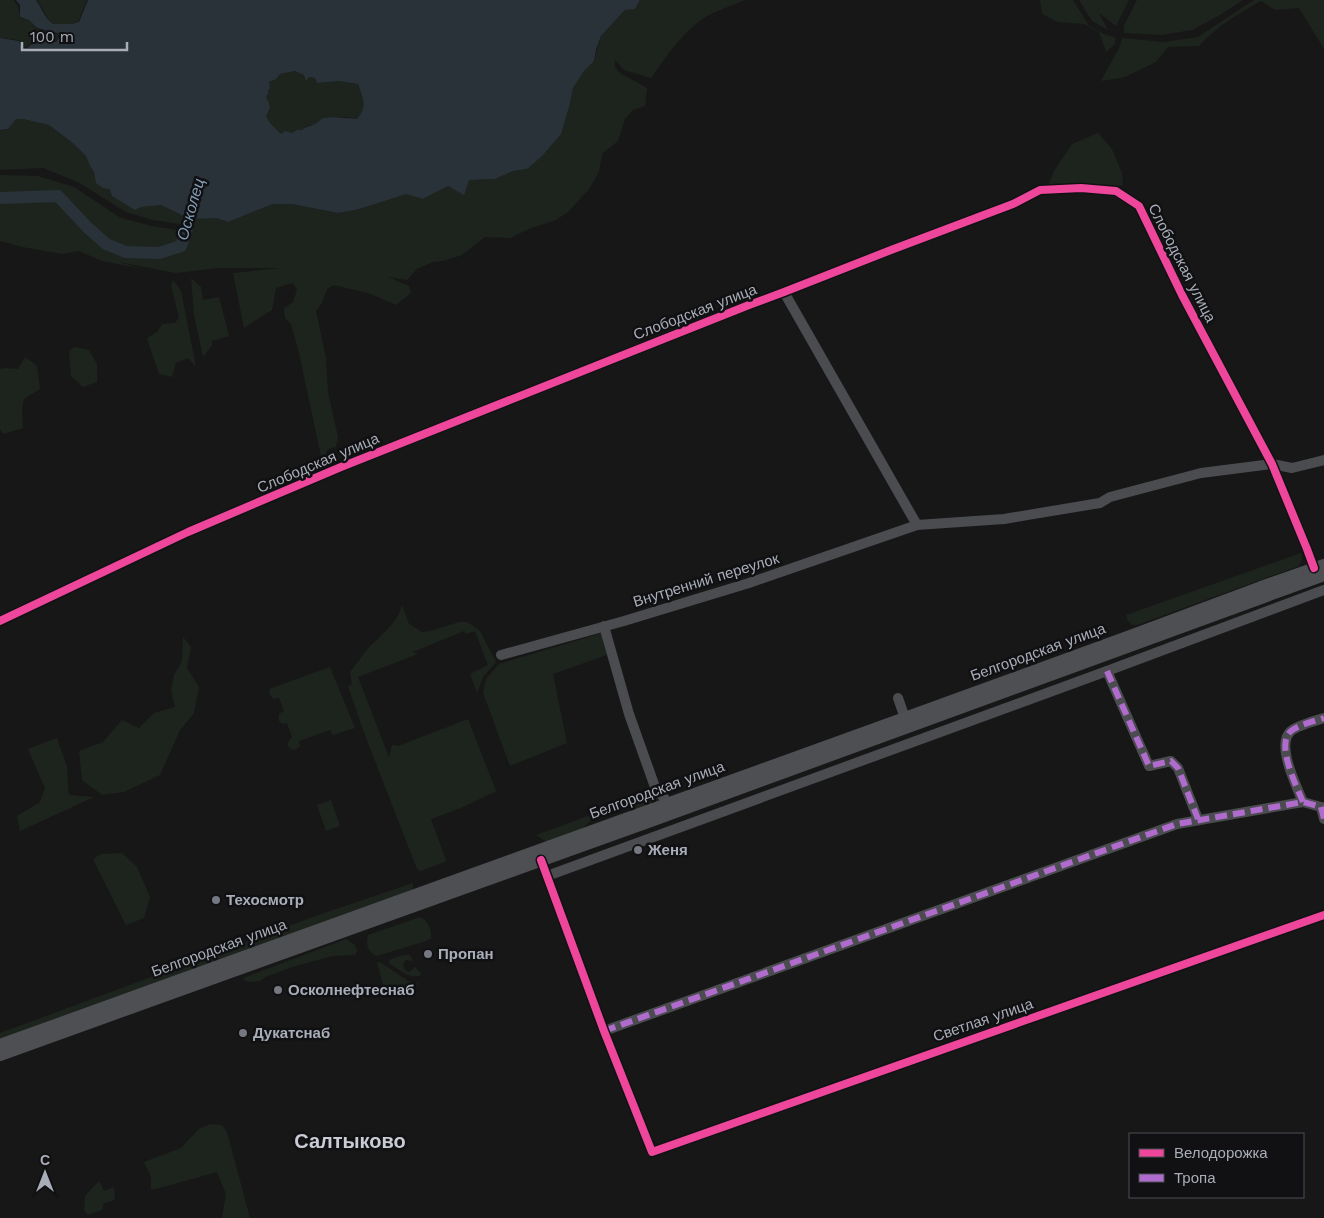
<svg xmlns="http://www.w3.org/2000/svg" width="1324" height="1218" font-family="'Work Sans',sans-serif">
  <rect width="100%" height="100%" fill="#171717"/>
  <g fill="#1d241e">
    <polygon points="0,0 15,0 14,1 18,6 20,18 29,20 37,29 59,34 56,41 33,41 27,47 22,47 19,40 0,38"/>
    <path d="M37 0H87L78 22 72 24H53C44 16 44 9 37 0Z"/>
    <path d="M640 0H745C733 5 721 9 709 15 685 28 667 56 651 78L624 70 615 60V67L620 73 647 88 645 106 633 110 625 119 618 141 602 154 599 172 589 189 568 212 556 220 531 228 510 238 485 237 462 255 443 261 433 262 417 269 407 280 388 277 409 286 411 293 396 305 371 294 334 285 327 289 322 303 316 311 326 358 328 392 338 437 336 447 328 449 322 461 299 353 291 324 285 318 284 308 293 302 297 290 293 283 276 288 272 310 244 328 233 273 282 268H218L176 273 118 262 143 269 102 261 79 251 62 254 22 247 0 241V199L35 197H58L85 227 106 244 126 252 159 254 182 246 188 236H185L191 218H216L228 222 273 204H292L338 213 356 210 406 193 423 199 448 186 469 180 495 179 513 171 527 169 570 103 573 88 584 71 594 61 601 36 625 10 635 9Z"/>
    <polygon points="1040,0 1073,0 1089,26 1106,35 1115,37 1115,44 1106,52 1099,32 1084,24 1058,22 1042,14"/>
    <polygon points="1079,0 1129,0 1116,26 1099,13 1108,30 1092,21"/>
    <polygon points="1137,0 1243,0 1220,15 1192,30 1162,35 1124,33 1124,26"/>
    <path d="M1254 0H1324V49L1299 8 1275 10 1261 1C1239 13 1216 27 1199 46L1168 47 1156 62 1125 77 1101 81 1120 46 1122 38 1164 42 1198 37Z"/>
    <path d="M295 71 309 77 315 78 317 83 339 81 358 84C363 99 368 106 357 119L346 117H329L324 118 315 125 306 126 302 130 292 133 281 135 270 123 266 116 270 111 266 98 269 82 280 74Z"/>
    <polygon points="16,119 23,119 49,125 74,144 86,156 90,166 94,172 97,183 110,189 141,207 161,205 189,218 187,225 153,220 126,212 78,182 43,168 0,170 0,131 8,129"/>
    <polygon points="1098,133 1112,149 1122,173 1123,185 1114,187 1052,186 1049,183 1054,171 1072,144"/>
    <polygon points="0,175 38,176 74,187 119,217 151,226 184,231 180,245 158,251 126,249 108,241 87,224 59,194 0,195"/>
    <polygon points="191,278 201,287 203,300 219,297 229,336 212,341 212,345 203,357 194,315"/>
    <polygon points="173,280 181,291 196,367 188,358 176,363 172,377 159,374 147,338 157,332 162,324 175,323 179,318 171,285"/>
    <polygon points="75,347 89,350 97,364 97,382 83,387 71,376 69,351"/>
    <polygon points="25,357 37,366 40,389 24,399 22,409 23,428 3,434 0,429 0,369 4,368 18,369"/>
    <polygon points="1301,553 1302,559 1299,566 1137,625 1132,625 1128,621 1126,615"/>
    <path d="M402 605 409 624 422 632 431 631 459 622H466L472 625 480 631 496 662 483 677 477 693 470 674 488 665 475 631 466 634 464 631 413 652 418 654 358 677 389 757 392 745 398 746 468 719 496 791 461 808 431 819 446 860 445 862 421 871 417 869 363 730 348 686 352 684 350 672C355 666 360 659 365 652 378 637 397 625 402 605Z"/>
    <polygon points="602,633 607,655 553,674 567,743 510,766 483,693 486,679 499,664"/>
    <polygon points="183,637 191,647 187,668 199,687 194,713 180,730 160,775 124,792 102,795 82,780 79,751 103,742 122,720 139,728 154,713 175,707 171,691 174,675 182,661"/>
    <polygon points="330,667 355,728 333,735 330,730 299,741 300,746 295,750 291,749 288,746 288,742 292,737 287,723 283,724 279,721 279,714 284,711 279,698 274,699 270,695 269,689"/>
    <polygon points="57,738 67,767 69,795 94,797 20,831 17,816 40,802 45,788 28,749"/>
    <polygon points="654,792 657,796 658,800 655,804 638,809 617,809 593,818 580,831 547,842 536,835"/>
    <polygon points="331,800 340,826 326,831 317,805"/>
    <polygon points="122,853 137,867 150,897 144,918 126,925 93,859 101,854"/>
    <polygon points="413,883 413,886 412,891 0,1042 0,1033 324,913"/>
    <path d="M420 917C428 920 432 931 431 938L426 941 377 956C367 952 366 945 368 935Z"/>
    <polygon points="346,939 355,945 357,951 355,955 333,956 295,966 265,977 260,981 252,982 245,981 243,978"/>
    <path d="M404 955H410L413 961 406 960C402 963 403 967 406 971L409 972 415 967 422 975C410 980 400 970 390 964L389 961 391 959Z"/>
    <polygon points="380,962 408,981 420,984 385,992 377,963"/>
    <polygon points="210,1124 222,1125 227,1132 250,1218 222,1218 226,1194 217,1172 167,1186 151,1190 151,1177 144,1162 181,1148 199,1129"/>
    <polygon points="99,1181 104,1191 114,1187 115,1200 104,1203 102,1210 88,1215 84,1210 85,1196"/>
  </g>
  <path fill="#2a3239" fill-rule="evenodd" d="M16 0H36C43 10 43 16 53 24H72L79 22 88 0H640L635 9 625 10 601 36 596 50 594 61 584 71 573 88 570 103 561 134 542 156 527 169 513 171 495 179 469 180 464 195 448 186 423 199 406 194 356 210 338 213 292 204H273L228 222 216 218 190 219 161 205 141 207 135 210 112 196 110 189 103 188 96 183 94 172 90 166 86 156 74 144 49 125 23 119H16L8 129 0 130V38L19 41 22 48H27L34 42H56L61 34 37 28 29 20 20 17V5ZM295 71 304 75 306 81 309 77 315 78 317 83 339 81 358 84C363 99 368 106 357 119 350 118 329 116 323 118 320 120 317 124 313 125 308 127 306 126 302 130H297L292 133 285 131 281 134 270 123 266 116C271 109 271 105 266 98L268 93V90L270 89 269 82 276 79 280 74Z"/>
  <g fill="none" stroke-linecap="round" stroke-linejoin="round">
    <polyline stroke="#2a3239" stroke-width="12" points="0,198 58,196 87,227 106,244 126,252 159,253 181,246 190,219 193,203"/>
    <g stroke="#4b4c50" stroke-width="10">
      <polyline points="784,292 917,525"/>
      <polyline points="0,621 188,532 341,467 749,305 784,292 891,250 1013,204 1040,190 1081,188 1116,191 1139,206 1182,295 1272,464 1307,549 1314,568"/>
      <polyline points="604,626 629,714 655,787 668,803"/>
      <polyline points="501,655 624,621 749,583 917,525 1004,519 1100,503 1110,497 1201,473 1272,464 1292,468 1324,460"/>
      <polyline points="1107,671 1149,766 1171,761 1178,768 1198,819"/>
      <polyline points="898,698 905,718"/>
      <path d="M1303 802C1297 787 1275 744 1291 731 1298 725 1315 721 1324 718"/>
      <polyline points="1321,807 1324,819"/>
      <polyline points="541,860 604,1031 652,1152 1324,915"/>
      <polyline points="547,876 1107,671 1324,590"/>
      <polyline points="604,1031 1177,824 1303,802 1321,807"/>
    </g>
    <g stroke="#4d4f52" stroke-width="12">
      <polyline points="0,1045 905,718 1133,635 1261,587 1324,565"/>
      <polyline points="0,1055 659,818 1324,575"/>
    </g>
    <g stroke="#b06ccc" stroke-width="6" stroke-dasharray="12 6" stroke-linecap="butt">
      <polyline points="1107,671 1149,766 1171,761 1178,768 1198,819"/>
      <path d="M1303 802C1297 787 1275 744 1291 731 1298 725 1315 721 1324 718"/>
      <polyline points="1321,807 1324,819"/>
      <polyline points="604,1031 1177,824 1303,802 1321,807"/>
    </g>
    <g stroke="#111113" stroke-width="11">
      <g id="cycleway">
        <polyline points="0,621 188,532 341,467 749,305 784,292 891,250 1013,204 1040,190 1081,188 1116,191 1139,206 1182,295 1272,464 1307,549 1314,568"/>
        <polyline points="541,860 604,1031 652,1152 1324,915"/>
      </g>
    </g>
    <use href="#cycleway" stroke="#ed469a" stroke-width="8"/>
  </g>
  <g fill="#757880" stroke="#111113" stroke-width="2">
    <circle cx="638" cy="850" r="5"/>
    <circle cx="216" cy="900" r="5"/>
    <circle cx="428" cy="954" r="5"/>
    <circle cx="278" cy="990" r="5"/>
    <circle cx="243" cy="1033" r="5"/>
  </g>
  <g text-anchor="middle" stroke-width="5" stroke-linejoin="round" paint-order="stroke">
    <g font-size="15" fill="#a8adb8" stroke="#111113">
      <text transform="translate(1182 263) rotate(63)" y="5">Слободская улица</text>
      <text transform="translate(695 312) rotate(-21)" y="5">Слободская улица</text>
      <text transform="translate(318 463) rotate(-23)" y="5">Слободская улица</text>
      <text transform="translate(706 580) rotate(-17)" y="5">Внутренний переулок</text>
      <text transform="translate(1038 652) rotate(-20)" y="5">Белгородская улица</text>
      <text transform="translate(657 790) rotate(-20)" y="5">Белгородская улица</text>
      <text transform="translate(219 948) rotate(-20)" y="5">Белгородская улица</text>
      <text transform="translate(983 1020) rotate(-19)" y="5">Светлая улица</text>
    </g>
    <g font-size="15" font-weight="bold" fill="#a8adb8" stroke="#111113" text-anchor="start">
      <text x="648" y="855">Женя</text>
      <text x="226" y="905">Техосмотр</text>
      <text x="438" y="959">Пропан</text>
      <text x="288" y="995">Осколнефтеснаб</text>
      <text x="253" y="1038">Дукатснаб</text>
    </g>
    <g font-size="16" font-style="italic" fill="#7f9bb3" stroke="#111113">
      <text transform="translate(190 209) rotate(-74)" y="6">Осколец</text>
    </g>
    <g font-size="20" font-weight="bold" fill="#c9ccd4" stroke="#111113">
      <text x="350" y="1148">Салтыково</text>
    </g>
  </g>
  <rect x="1129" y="1133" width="175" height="65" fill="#111113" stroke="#4d4f55"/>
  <rect x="1139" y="1149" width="25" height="8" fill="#ed469a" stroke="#4d4f55"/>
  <text x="1174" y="1158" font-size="15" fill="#a8adb8">Велодорожка</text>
  <rect x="1139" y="1174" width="25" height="8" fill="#b06ccc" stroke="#4d4f55"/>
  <text x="1174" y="1183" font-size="15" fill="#a8adb8">Тропа</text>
  <g transform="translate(45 1173)" stroke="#111113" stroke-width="4" paint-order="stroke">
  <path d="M0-4L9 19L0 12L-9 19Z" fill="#a8adb8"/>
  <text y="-8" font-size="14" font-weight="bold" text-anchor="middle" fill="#a8adb8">С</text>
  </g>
  <path d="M22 42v8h105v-8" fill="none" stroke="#a8adb8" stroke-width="2.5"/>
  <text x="30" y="42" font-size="15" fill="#a8adb8" stroke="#111113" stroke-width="4" paint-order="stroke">100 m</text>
</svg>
